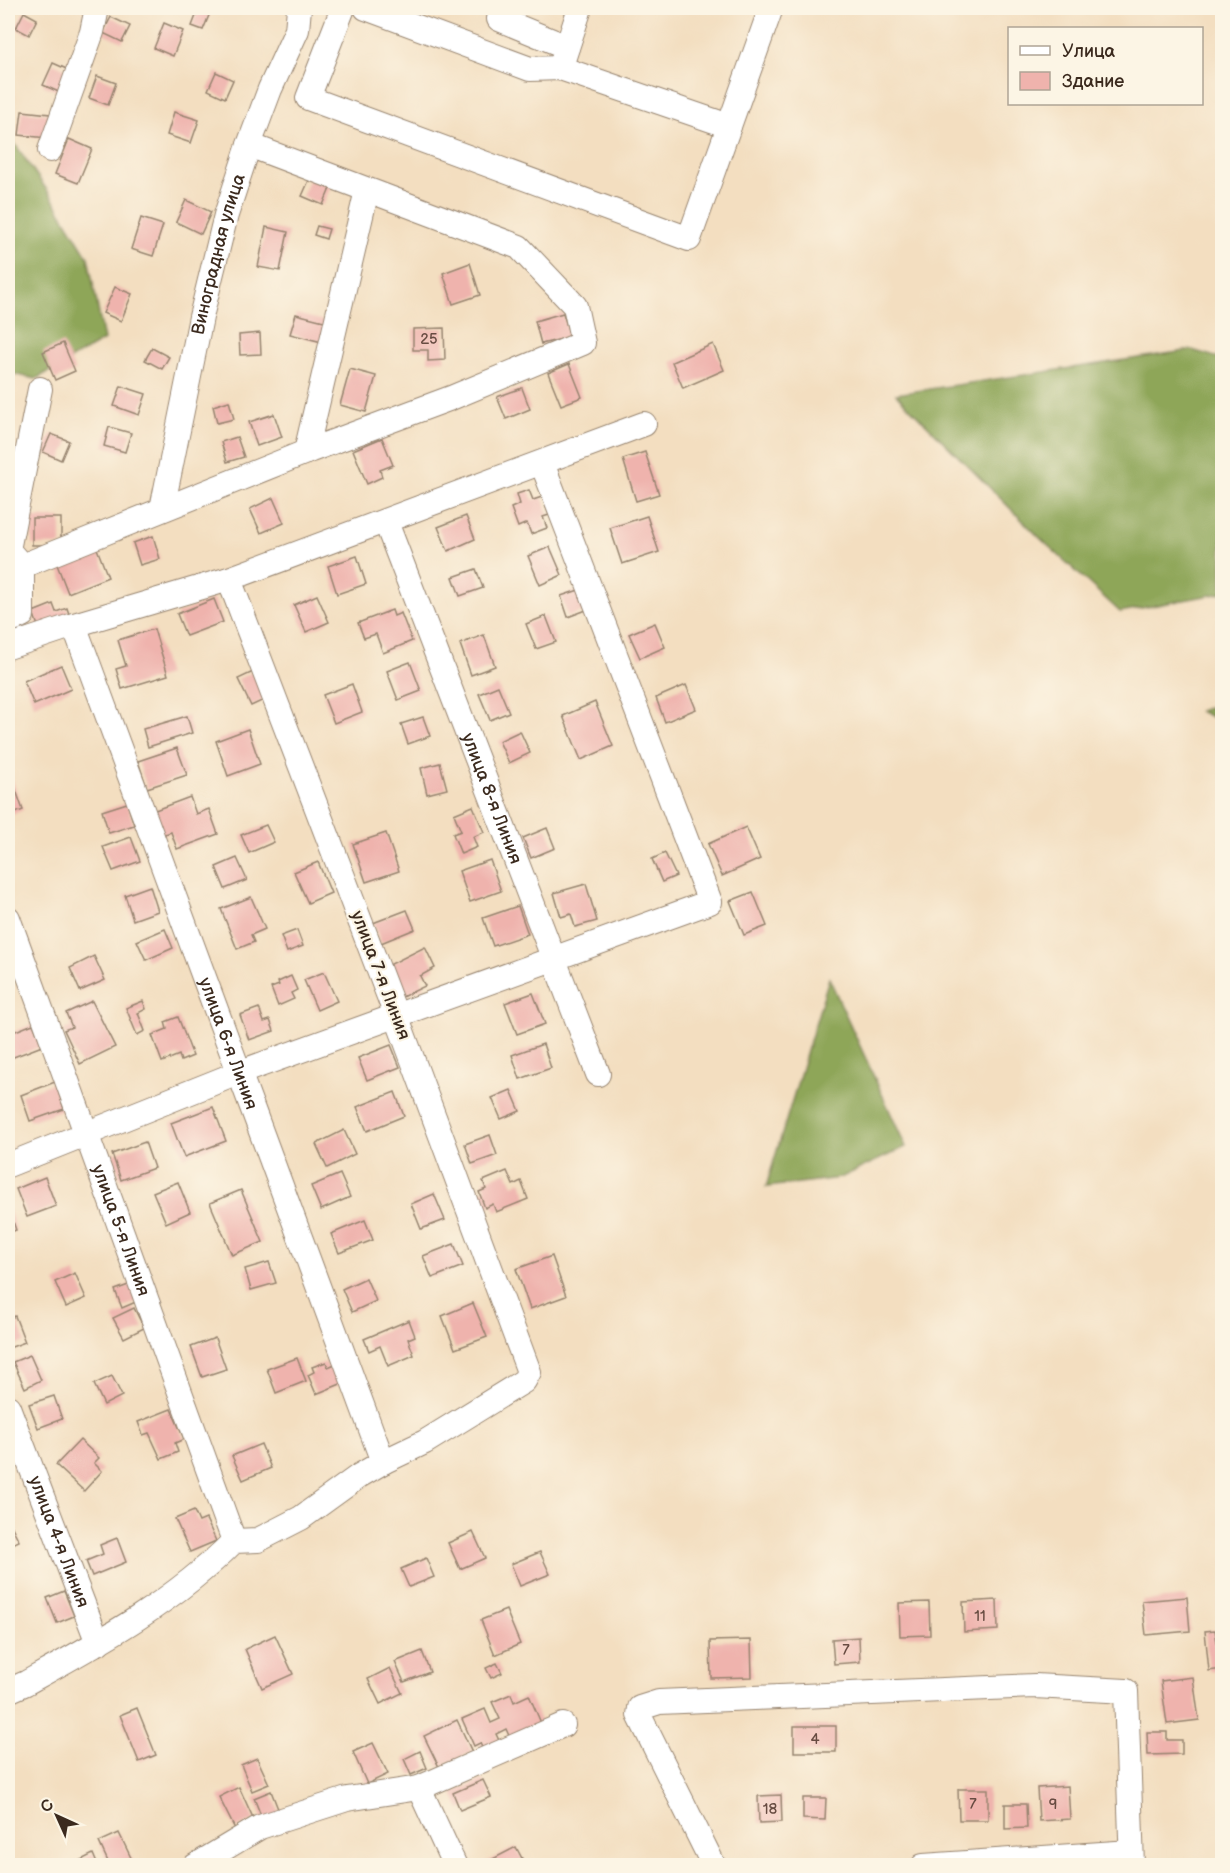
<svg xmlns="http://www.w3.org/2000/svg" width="1230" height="1873" font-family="'Balsamiq Sans',sans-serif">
  <rect width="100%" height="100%" fill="#fcf5e5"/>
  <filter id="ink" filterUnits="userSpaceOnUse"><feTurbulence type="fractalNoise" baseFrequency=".0167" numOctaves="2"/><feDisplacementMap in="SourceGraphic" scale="12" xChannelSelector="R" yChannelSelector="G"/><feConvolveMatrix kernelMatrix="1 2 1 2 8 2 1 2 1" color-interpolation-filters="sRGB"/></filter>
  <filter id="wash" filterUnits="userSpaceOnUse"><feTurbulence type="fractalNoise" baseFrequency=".008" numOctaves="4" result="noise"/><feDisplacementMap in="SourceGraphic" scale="24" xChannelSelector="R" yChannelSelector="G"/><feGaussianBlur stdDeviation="1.35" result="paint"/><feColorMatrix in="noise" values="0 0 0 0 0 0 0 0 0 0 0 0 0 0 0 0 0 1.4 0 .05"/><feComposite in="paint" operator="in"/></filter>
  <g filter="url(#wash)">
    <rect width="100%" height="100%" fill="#f3dec0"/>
    <g fill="#8ea658" stroke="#64683b" stroke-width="1.5">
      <polygon points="8,134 51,196 88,257 104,340 36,379 8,373"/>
      <polygon points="1192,350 1222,359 1222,593 1120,612 1041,539 896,394"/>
      <polygon points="1222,702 1222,722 1199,711"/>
      <polygon points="829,978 906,1147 840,1178 766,1187"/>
    </g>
    <g id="blocks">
      <g fill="#efb3ad">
        <polygon points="199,8 212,8 203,30 192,26"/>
        <polygon points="24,12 37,19 29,35 16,28"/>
        <polygon points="111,17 130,26 122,42 103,33"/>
        <polygon points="164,23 183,31 173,56 154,48"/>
        <polygon points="53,63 71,71 61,93 43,85"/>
        <polygon points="216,72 233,80 225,98 208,90"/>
        <polygon points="97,76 116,83 108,105 89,98"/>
        <polygon points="22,111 50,114 47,138 19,135"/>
        <polygon points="174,112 199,120 191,143 167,135"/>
        <polygon points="69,139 92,149 78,183 55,174"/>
        <polygon points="311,176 332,184 323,205 302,196"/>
        <polygon points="186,200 211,212 201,234 176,222"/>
        <polygon points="141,218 163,225 153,256 131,249"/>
        <polygon points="317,226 329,229 326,239 314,235"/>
        <polygon points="266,227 288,232 280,271 258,267"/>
        <polygon points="470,263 480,295 453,304 443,273"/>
        <polygon points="115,287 132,294 121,321 103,313"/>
        <polygon points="563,313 570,337 541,344 535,321"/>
        <polygon points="296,314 332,323 326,343 290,334"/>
        <polygon points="444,328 445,360 428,361 428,350 413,350 413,329"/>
        <polygon points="260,333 261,354 240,355 239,335"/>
        <polygon points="63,343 75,371 55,380 43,352"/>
        <polygon points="713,344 724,370 683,388 672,362"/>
        <polygon points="152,348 169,357 162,369 145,360"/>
        <polygon points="569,364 582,397 561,405 548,373"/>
        <polygon points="350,369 376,376 366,412 340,405"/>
        <polygon points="121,386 146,394 139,415 114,406"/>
        <polygon points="522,388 530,409 506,419 497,397"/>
        <polygon points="229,401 234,419 217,423 213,406"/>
        <polygon points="274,414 282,437 257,446 249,422"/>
        <polygon points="109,427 131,433 125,452 104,446"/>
        <polygon points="51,434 69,441 61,460 43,452"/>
        <polygon points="237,437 244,457 227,462 221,442"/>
        <polygon points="382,438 393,465 380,470 382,477 367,484 353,450"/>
        <polygon points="8,451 20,455 9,486 8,485"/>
        <polygon points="645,452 659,494 636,501 623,459"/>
        <polygon points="529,490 533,500 542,497 549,515 543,517 547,528 531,534 527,523 518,527 511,508 520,504 517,494"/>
        <polygon points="273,498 284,523 261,533 250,509"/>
        <polygon points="466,516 475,539 448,551 438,527"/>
        <polygon points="647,516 659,552 622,564 610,528"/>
        <rect x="32" y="518" width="29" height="27"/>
        <polygon points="153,536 160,559 140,565 133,543"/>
        <polygon points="96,546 108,577 68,593 56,562"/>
        <polygon points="550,547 562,575 540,585 528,556"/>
        <polygon points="357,556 366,584 337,594 328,566"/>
        <polygon points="476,569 483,588 460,596 453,577"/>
        <polygon points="582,589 589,609 568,617 561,596"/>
        <polygon points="317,595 329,622 306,632 294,605"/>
        <polygon points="214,599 223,622 186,636 177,614"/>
        <polygon points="53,604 56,612 67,608 70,617 39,629 33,612"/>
        <polygon points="392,610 394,616 401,613 412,641 383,653 376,634 364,638 358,623"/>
        <polygon points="546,616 556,642 536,649 526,624"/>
        <polygon points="655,623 665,647 640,658 629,634"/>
        <polygon points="154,629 168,675 122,689 116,669 126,666 118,640"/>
        <polygon points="484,635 495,666 471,675 460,644"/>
        <polygon points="410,662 421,691 398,700 387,671"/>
        <polygon points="61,665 71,689 34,705 24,681"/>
        <polygon points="253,672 266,699 251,706 238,679"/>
        <polygon points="352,684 362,712 334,723 323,695"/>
        <polygon points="686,685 696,709 665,722 656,698"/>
        <polygon points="498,686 509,712 490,720 479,694"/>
        <polygon points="595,702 613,746 581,760 563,716"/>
        <polygon points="187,716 192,733 148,747 143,729"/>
        <polygon points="423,717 430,736 408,744 401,724"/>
        <polygon points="248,729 260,764 228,776 216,741"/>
        <polygon points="520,731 530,753 509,763 499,741"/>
        <polygon points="177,748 187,775 147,788 138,761"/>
        <polygon points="440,763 447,789 427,794 421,768"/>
        <polygon points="8,768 23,810 8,816"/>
        <polygon points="190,797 196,814 209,809 218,834 177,849 171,832 159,836 150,812"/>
        <polygon points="127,803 134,825 109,833 102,811"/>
        <polygon points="473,806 484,832 473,837 477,847 461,854 453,834 461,831 454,814"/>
        <polygon points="266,825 274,842 249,853 241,835"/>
        <polygon points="746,827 760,859 722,876 708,844"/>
        <polygon points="547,828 555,848 531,858 523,838"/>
        <polygon points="386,833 399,871 366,882 353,844"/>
        <polygon points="131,837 140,861 113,871 103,847"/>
        <polygon points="665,853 676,876 662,882 652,859"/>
        <polygon points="237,858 247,880 225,889 216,867"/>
        <polygon points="490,860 501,891 470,902 459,871"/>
        <polygon points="318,862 331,893 308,903 294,872"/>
        <polygon points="586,884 597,921 575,927 571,914 561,917 554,893"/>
        <polygon points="150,886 158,911 133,920 125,895"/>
        <polygon points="753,892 767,926 744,935 730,901"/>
        <polygon points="251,897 265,929 251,935 254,942 237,949 221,909"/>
        <polygon points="518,906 528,934 493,946 483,918"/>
        <polygon points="407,910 415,929 381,943 373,923"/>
        <polygon points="165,929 173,948 146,960 137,941"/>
        <polygon points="297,930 303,946 287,952 281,936"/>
        <polygon points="425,947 435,968 420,976 425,986 402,997 387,966"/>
        <polygon points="94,956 105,980 80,991 70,968"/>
        <polygon points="324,972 337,1001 317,1010 304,980"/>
        <polygon points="291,976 297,990 291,993 294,999 278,1006 271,988 279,985 278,982"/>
        <polygon points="533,993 545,1024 517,1034 505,1003"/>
        <polygon points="92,1001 115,1047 80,1064 64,1030 72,1027 66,1013"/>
        <polygon points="143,1001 146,1009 138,1013 145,1031 137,1035 126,1008"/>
        <polygon points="259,1008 264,1022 270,1020 274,1031 249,1040 240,1015"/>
        <polygon points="178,1017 193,1056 181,1061 179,1055 162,1062 152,1035 167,1029 165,1022"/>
        <polygon points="33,1024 42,1046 11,1058 8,1057 8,1034"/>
        <polygon points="543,1044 551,1068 520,1079 512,1055"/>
        <polygon points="391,1045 400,1067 367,1080 358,1058"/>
        <polygon points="55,1082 64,1109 30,1121 21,1095"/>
        <polygon points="511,1090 520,1111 501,1119 492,1098"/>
        <polygon points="395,1092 404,1116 367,1131 357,1107"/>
        <polygon points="213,1107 226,1141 184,1157 171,1123"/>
        <polygon points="344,1130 355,1154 327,1168 316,1144"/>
        <polygon points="490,1135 497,1155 472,1164 465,1144"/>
        <polygon points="145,1142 154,1168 121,1180 112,1154"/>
        <polygon points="507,1171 513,1185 521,1181 528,1199 496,1212 493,1204 485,1208 479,1192 486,1189 483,1181"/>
        <polygon points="340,1174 350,1197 321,1210 311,1186"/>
        <polygon points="45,1177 56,1206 27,1217 16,1189"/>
        <polygon points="178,1182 190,1212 166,1223 153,1192"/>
        <polygon points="241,1190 263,1242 232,1255 210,1203"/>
        <polygon points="434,1194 445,1220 421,1229 411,1204"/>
        <polygon points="8,1207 16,1230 8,1233"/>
        <polygon points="365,1220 373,1240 339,1253 331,1234"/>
        <polygon points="454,1244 463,1266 432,1278 423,1256"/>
        <polygon points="552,1256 566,1296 530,1309 516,1269"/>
        <polygon points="269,1262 276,1283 251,1290 245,1269"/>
        <polygon points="75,1273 86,1298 66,1307 55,1282"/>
        <polygon points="366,1278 376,1301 352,1312 342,1289"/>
        <polygon points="131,1284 138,1301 122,1308 115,1290"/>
        <polygon points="473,1303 487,1337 455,1349 442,1316"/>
        <polygon points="134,1308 144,1328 124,1338 113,1318"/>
        <polygon points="15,1316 25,1342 9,1348 8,1319"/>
        <polygon points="409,1320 415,1336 408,1339 414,1355 388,1366 380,1346 369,1351 364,1339"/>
        <polygon points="215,1338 226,1369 202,1377 191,1347"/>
        <polygon points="30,1355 41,1380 25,1388 13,1362"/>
        <polygon points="297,1358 306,1381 276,1393 267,1369"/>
        <polygon points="326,1362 328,1367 335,1364 343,1383 316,1394 308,1375 314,1372 312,1367"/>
        <polygon points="112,1376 122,1396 104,1405 94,1384"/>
        <polygon points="54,1396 62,1419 38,1428 29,1404"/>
        <polygon points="171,1409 184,1439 175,1443 178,1452 161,1459 149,1433 143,1435 138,1422"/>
        <polygon points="80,1440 99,1458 94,1463 102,1471 84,1491 56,1465"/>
        <polygon points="261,1444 271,1468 243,1480 232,1456"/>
        <polygon points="194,1511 199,1522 206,1519 216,1541 190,1552 175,1519"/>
        <polygon points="11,1525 19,1541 8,1546 8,1527"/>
        <polygon points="473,1532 485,1558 460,1569 448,1543"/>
        <polygon points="117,1538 126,1562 92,1576 86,1561 103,1554 100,1545"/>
        <polygon points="540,1552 550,1574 520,1586 511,1564"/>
        <polygon points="426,1558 434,1577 409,1587 401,1569"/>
        <polygon points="64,1591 74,1616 57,1623 47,1598"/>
        <polygon points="1187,1597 1190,1631 1146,1635 1142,1601"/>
        <polygon points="997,1600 998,1630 964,1632 963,1602"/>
        <polygon points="929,1602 930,1635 900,1636 899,1603"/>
        <polygon points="1222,1602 1222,1618 1219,1618 1218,1603"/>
        <polygon points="506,1610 520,1644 495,1655 481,1620"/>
        <polygon points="1215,1630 1217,1642 1222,1642 1222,1669 1209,1671 1205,1631"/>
        <polygon points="275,1635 293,1674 262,1688 245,1649"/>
        <polygon points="859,1637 860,1662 834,1664 832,1639"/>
        <polygon points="751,1640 752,1677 711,1678 710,1641"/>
        <polygon points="422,1651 430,1672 404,1682 395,1662"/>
        <polygon points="497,1663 502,1673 491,1678 486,1668"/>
        <polygon points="390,1668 402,1693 380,1704 368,1679"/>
        <polygon points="1193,1677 1199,1720 1167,1724 1161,1681"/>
        <polygon points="511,1694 514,1702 529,1695 541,1723 514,1747 506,1729 496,1734 503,1749 486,1757 480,1743 474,1746 462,1719 485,1709 491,1723 500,1719 492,1702"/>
        <polygon points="137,1708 156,1755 139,1762 120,1715"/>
        <polygon points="457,1720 472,1752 439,1767 424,1736"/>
        <rect x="794" y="1726" width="42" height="26"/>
        <polygon points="1147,1732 1167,1732 1167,1740 1182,1740 1182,1754 1148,1755"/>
        <polygon points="373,1743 388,1774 367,1784 353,1752"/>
        <polygon points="420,1751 427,1768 411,1775 404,1759"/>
        <polygon points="257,1758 269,1784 252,1791 241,1765"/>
        <polygon points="483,1780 491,1797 460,1810 453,1793"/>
        <polygon points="1068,1786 1070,1819 1039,1821 1037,1788"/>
        <polygon points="239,1787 254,1820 235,1829 219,1797"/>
        <polygon points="958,1789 988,1789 988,1820 959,1820"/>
        <polygon points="271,1791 280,1814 263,1821 254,1798"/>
        <polygon points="781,1795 782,1822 759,1823 758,1796"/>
        <polygon points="803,1798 826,1798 825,1820 803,1819"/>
        <polygon points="1005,1804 1026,1804 1027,1828 1005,1829"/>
        <polygon points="119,1833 135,1866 110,1866 99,1842"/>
        <polygon points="516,1847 526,1866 484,1866 483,1864"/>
        <polygon points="93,1854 98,1866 69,1866"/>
      </g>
    </g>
  </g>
  <g filter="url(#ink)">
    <use href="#blocks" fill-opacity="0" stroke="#97846f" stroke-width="1.5"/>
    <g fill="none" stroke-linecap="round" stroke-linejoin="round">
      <g stroke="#97846f" stroke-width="26">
        <g id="minor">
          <polyline points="343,8 308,98 689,239 771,8"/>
          <polyline points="366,8 530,69 560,68 729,126"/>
          <polyline points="503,8 499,19 567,47"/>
          <polyline points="562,63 580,8"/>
          <polyline points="50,150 92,32 97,8"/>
          <polyline points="306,452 367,190"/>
          <path id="s1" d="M162 509 201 317 226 215 249 145 270 89 297 30 299 8"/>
          <path id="s2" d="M386 522 598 1074"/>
          <polyline points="22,566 8,550 40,389"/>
          <polyline points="8,621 22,615 22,566 311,450 451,398 583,343 575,306 519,247 249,145"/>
          <path id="s3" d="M74 625 383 1462"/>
          <polyline points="8,647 74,625 229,579 644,424"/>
          <path id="s4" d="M8 918 234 1541"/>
          <polyline points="8,1165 238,1073 710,902 542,463"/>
          <path id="s5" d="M8 1407 98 1643"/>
          <path d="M8 1691 26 1683C100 1642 174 1602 234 1541L258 1540 301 1518 359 1476 383 1462 425 1442 524 1381 529 1372 396 1015 229 579"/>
          <polyline points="419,1788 455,1866"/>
          <polyline points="195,1866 260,1827 347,1799 419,1788 563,1725"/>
          <polyline points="714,1866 639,1715 640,1708 659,1702 1035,1686 1126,1691 1132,1866"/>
          <polyline points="923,1866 1131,1852"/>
        </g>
      </g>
      <use href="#minor" stroke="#fff" stroke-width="24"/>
    </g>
  </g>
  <g text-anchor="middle" stroke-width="4.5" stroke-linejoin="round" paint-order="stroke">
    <g font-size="15" fill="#684c42">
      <text x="429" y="344">25</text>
      <text x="980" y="1621">11</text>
      <text x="846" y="1655">7</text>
      <text x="815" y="1744">4</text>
      <text x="973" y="1809">7</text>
      <text x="1053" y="1809">9</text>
      <text x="770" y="1814">18</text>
    </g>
    <g font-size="18" fill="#3b2a1e" stroke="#fcf5e5">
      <text dy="6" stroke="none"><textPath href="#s1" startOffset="261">Виноградная улица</textPath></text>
      <text dy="6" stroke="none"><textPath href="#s2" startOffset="296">улица 8-я Линия</textPath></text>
      <text transform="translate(381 975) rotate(69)" y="6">улица 7-я Линия</text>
      <text dy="6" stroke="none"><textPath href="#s3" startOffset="446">улица 6-я Линия</textPath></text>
      <text dy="6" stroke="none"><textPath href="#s4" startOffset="332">улица 5-я Линия</textPath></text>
      <text dy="6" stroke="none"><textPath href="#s5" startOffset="144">улица 4-я Линия</textPath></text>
    </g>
  </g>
  <rect width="1230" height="1873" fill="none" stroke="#fcf5e5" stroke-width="30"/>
  <rect x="1008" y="27" width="195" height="78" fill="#fcf5e5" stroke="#afa495" stroke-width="1.5"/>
  <rect x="1020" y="46" width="30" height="9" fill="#ffffff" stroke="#afa495" stroke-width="1.5"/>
  <text x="1062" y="57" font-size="18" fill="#3b2a1e">Улица</text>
  <rect x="1020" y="72" width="30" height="18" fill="#efb3ad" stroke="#afa495" stroke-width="1.5"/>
  <text x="1062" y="87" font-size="18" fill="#3b2a1e">Здание</text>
  <g transform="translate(57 1816) rotate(315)" stroke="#fcf5e5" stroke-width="4.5" paint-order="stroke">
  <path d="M0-4.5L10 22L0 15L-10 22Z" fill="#3b2a1e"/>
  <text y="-9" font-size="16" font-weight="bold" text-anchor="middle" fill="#3b2a1e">С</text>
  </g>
</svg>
